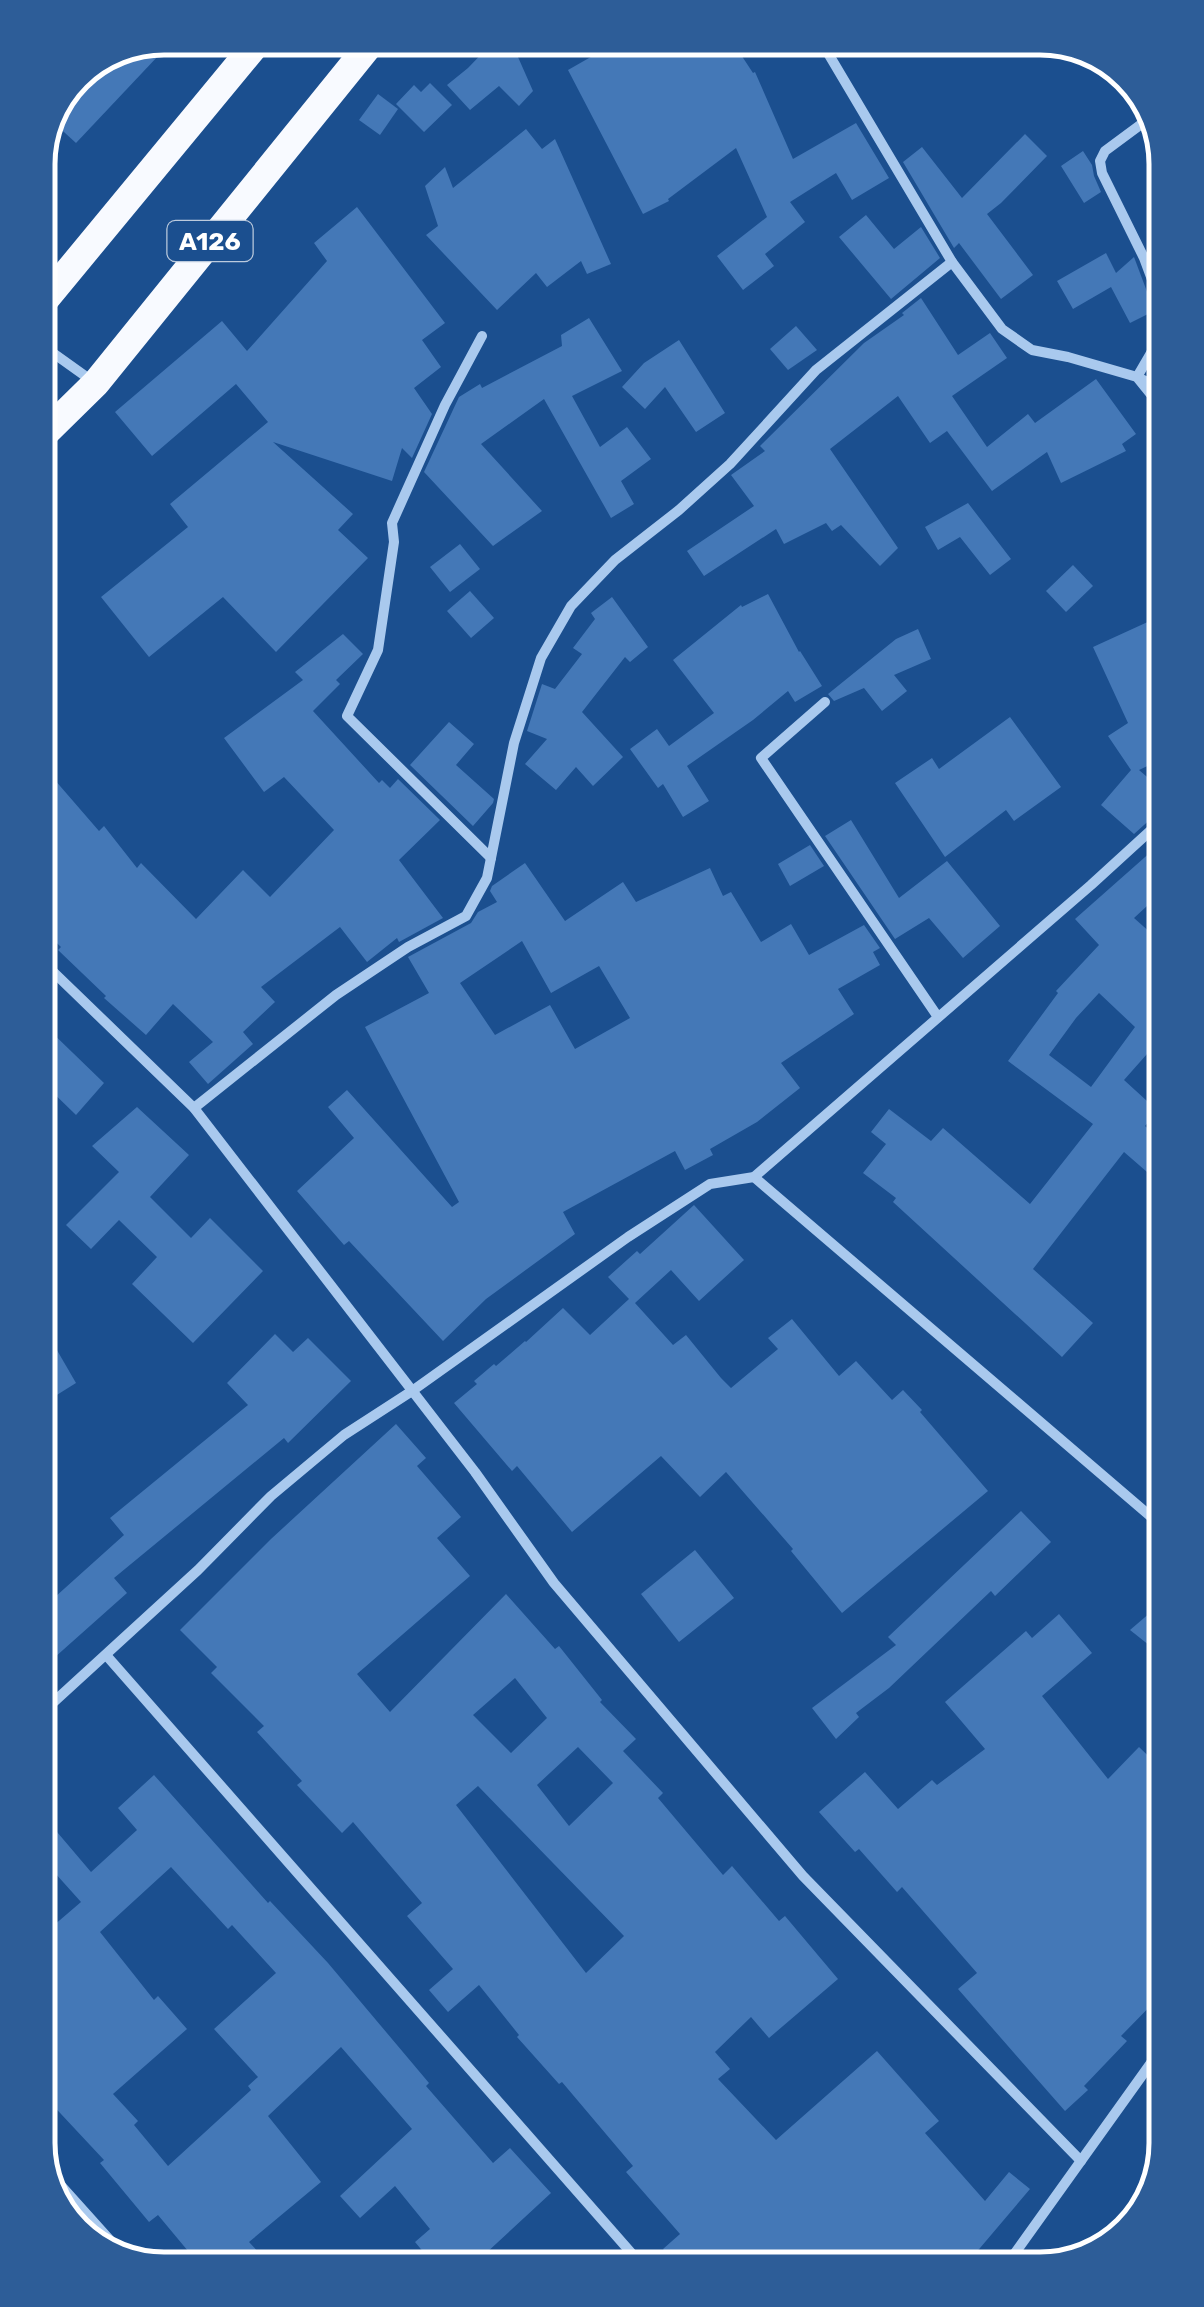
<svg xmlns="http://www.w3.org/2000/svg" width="1204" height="2307" font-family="Rubik,sans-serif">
  <rect width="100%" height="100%" fill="#1b4f8f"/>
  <g fill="#4478b7" fill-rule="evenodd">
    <polygon points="164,38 175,38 76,143 53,122 75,74"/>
    <polygon points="624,38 702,38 711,50 730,38 753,73 755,72 793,159 856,123 889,178 852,200 836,173 790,202 805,222 765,254 774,266 743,290 717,256 767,217 736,148 668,199 669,201 643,214 568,70"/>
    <polygon points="493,42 505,54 514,48 533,91 519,106 499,86 470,110 447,85 468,68"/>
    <polygon points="430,83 452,105 424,132 396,104 414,85 421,92"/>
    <polygon points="378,94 398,109 380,135 359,120"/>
    <polygon points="526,129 542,149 555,139 611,264 587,274 581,261 547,287 536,273 497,310 426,235 438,226 425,186 445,167 453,188"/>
    <polygon points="1025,134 1047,156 1001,203 987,214 1033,275 1001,299 959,243 954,248 903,162 922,147 962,198"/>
    <polygon points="1083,151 1092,165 1094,176 1101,192 1084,203 1061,166"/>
    <polygon points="357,207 445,323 422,340 441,367 414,388 432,414 412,458 402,448 392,481 273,442 353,514 338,530 368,558 276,652 223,597 149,657 101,597 188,527 170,504 268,422 236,384 152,456 115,412 222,321 247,351 327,261 314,243"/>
    <polygon points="866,215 894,249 921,227 940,258 891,299 839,237"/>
    <polygon points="1106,253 1116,273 1134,257 1149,297 1158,302 1158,309 1130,323 1111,287 1073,309 1057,281"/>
    <polygon points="921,298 958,355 990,333 1007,358 952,396 987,447 1028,414 1035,423 1096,379 1136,434 1122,444 1126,451 1061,483 1047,452 992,491 947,431 930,443 898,396 830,449 898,548 880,566 841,525 832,531 826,523 784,544 776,529 704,576 687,551 754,506 731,475 765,451 760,446 864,343 904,315 902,313"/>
    <polygon points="589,318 622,371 572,396 600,447 627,427 651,459 621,481 634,504 611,518 544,399 481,444 542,511 493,546 424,472 459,397 480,384 482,388 562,346 561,335"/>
    <polygon points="796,326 817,350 788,370 770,349"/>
    <polygon points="679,340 725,413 696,432 665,387 645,409 622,387 644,363"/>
    <polygon points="968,503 1011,559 990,575 960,537 938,550 925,527"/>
    <polygon points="460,544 480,569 450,592 430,567"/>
    <polygon points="1073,565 1093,586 1066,612 1046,591"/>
    <polygon points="470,591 494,618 471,638 447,611"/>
    <polygon points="768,594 799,652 800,651 822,686 795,702 788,691 753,720 687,766 709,801 683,817 663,784 658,788 630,749 657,729 669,746 714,713 673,660 741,605 742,607"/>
    <polygon points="612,597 648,647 630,662 625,657 582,712 623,757 593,786 576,767 556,790 525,764 547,739 527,731 542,684 555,689 582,654 573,648 595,619 591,613"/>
    <polygon points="1152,620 1159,636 1160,760 1139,770 1160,788 1160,813 1154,816 1134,834 1101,805 1131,770 1108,736 1128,723 1093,647"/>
    <polygon points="918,629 931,659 894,675 907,691 882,711 864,688 834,701 828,694 896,639"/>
    <polygon points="343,634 363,654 336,680 340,684 313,711 379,783 382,780 390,788 398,779 440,820 399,860 443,918 399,942 397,938 367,962 340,927 261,987 275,1002 243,1032 253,1044 208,1084 189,1062 213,1042 173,1004 146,1035 104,998 106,996 58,950 61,947 41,928 41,764 99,831 104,826 137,868 141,863 196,919 243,870 270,897 334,830 284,777 264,792 224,738 303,680 295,672"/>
    <polygon points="1010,717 1061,787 1014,821 1006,810 945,857 895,783 932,758 939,769"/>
    <polygon points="449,722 474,744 456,765 494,799 493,803 473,826 410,765"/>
    <polygon points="851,820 899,898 947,861 1000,926 963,958 929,918 895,939 825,836"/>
    <path d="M1160 834V894L1134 918 1161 942V1051L1155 1045 1124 1080 1158 1111 1145 1126 1162 1141V1185L1124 1152 1033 1269 1093 1323 1062 1357 893 1202 896 1198 863 1173 886 1144 871 1132 889 1109 931 1141 943 1128 1030 1204 1093 1124 1008 1061 1058 993 1056 991 1099 945 1075 919 1153 850 1147 846ZM1099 993 1135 1027 1091 1087 1049 1055 1076 1018Z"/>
    <polygon points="810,845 824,866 790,886 778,864"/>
    <path d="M525 863 565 921 623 882 636 902 710 868 723 896 731 892 761 942 791 924 809 955 864 925 880 948 873 952 880 965 838 989 854 1014 781 1063 800 1088 757 1122 710 1149 713 1155 685 1170 675 1151 563 1212 575 1234 486 1299 443 1341 349 1241 344 1245 297 1191 354 1138 328 1107 347 1090 452 1207 459 1202 365 1027 429 993 408 957 471 923 478 912 497 902 490 891 492 886ZM522 941 551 993 599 966 630 1018 575 1049 550 1005 495 1035 460 983Z"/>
    <polygon points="42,1023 104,1083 76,1115 42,1082"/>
    <polygon points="137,1107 189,1155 150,1197 191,1238 210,1218 263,1271 193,1343 132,1284 157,1257 119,1220 91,1249 66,1225 119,1172 92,1146"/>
    <polygon points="694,1205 744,1260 699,1301 671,1270 635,1303 673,1345 686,1335 721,1378 731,1388 778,1349 768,1338 792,1319 839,1376 856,1361 892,1400 903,1390 922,1410 920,1412 988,1491 842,1613 791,1551 793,1549 726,1472 700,1497 661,1456 572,1532 517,1466 512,1471 454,1403 477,1384 474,1381 494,1364 496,1366 525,1341 526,1342 563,1308 590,1335 629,1299 608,1277 637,1251 640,1254"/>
    <polygon points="43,1326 76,1383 44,1403 43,1343"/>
    <polygon points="275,1334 293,1352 308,1338 351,1381 288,1443 284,1438 114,1578 127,1593 45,1666 45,1606 124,1535 110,1518 248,1405 227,1383"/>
    <path d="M396 1424 426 1458 417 1466 461 1517 437 1538 470 1576 357 1674 390 1712 506 1594 555 1649 559 1646 602 1700 600 1702 636 1739 623 1751 663 1793 658 1798 723 1875 732 1866 779 1921 785 1916 838 1979 769 2038 751 2017 715 2052 730 2069 718 2079 776 2140 877 2051 939 2121 925 2133 985 2201 1009 2172 1030 2189 969 2261 676 2264 663 2249 680 2234 626 2172 633 2166 562 2082 559 2084 517 2037 519 2035 479 1985 448 2012 429 1990 453 1969 407 1916 422 1903 353 1822 342 1833 297 1785 302 1781 257 1732 264 1726 211 1673 217 1667 180 1630 271 1539ZM515 1678 547 1718 511 1753 473 1715ZM578 1747 613 1783 569 1826 537 1785ZM478 1786 624 1936 586 1973 456 1805Z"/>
    <polygon points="1021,1511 1051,1542 995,1596 991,1591 889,1688 856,1713 859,1717 836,1739 812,1708 896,1645 888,1637"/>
    <polygon points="695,1550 734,1598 679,1642 641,1594"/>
    <polygon points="1151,1612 1164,1626 1164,1657 1130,1630"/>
    <polygon points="1059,1614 1092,1653 1042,1696 1108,1779 1139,1747 1165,1772 1166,1990 1121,2036 1127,2041 1084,2086 1088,2090 1065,2111 958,1989 977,1973 902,1887 897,1892 859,1849 855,1852 819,1812 865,1772 898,1809 932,1780 937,1785 985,1749 945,1702 1026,1631 1032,1638"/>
    <path d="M154 1775 268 1903 270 1901 328 1963 429 2083 426 2086 493 2163 510 2148 551 2193 472 2266H435L415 2242 430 2229 395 2186 360 2218 340 2196 412 2129 341 2047 268 2116 321 2182 249 2242 273 2268 203 2269 158 2215 149 2222 100 2163 104 2160 47 2099 46 1932 81 1902 46 1863V1819L91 1872 137 1830 118 1808ZM171 1867 228 1929 232 1925 276 1973 214 2029 258 2077 248 2086 251 2090 168 2166 134 2125 138 2121 113 2094 187 2029 158 1996 154 2000 100 1932Z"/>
  </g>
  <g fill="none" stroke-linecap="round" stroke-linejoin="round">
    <g stroke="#a9c9ee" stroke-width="10">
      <polyline points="819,38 952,262 1002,329 1032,350 1068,357 1137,377 1158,403"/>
      <polyline points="1155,114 1105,151 1100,161 1102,173 1144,258 1157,293"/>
      <polyline points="482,336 445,405 392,523 394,542 378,650 347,716 491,858"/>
      <polyline points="1158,341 1137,377 1158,387"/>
      <polyline points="39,343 95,383"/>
      <polyline points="825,702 761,758 938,1017"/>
      <polyline points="42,961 194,1108 475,1472 554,1583 803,1876 1081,2161"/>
      <polyline points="194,1108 336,995 408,947 466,916 487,878 514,743 541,658 571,606 615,560 679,510 730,464 816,370 952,262"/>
      <polyline points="754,1177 1163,1527"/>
      <polyline points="106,1655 641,2264"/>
      <polyline points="45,1710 198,1570 271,1496 344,1435 412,1391 628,1237 710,1184 754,1177 1091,885 1160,822"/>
      <polyline points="47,2170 127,2259"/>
      <polyline points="1010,2260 1166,2042"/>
    </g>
    <g stroke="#f8faff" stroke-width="28">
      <polyline points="38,308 261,38"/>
      <polyline points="39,439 96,383 375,38"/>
    </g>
  </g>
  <g text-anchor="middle" stroke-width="9" stroke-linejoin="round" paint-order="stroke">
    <rect fill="#1b4f8f" stroke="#bbcadd" stroke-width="2.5" x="167.5" y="221" width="85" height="40" rx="8"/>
    <g font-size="25" font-weight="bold" fill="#fff">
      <text x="210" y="250">A126</text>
    </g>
  </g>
  <path d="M0 0H1204V2307H0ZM164 55H1040A109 109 0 0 1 1149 164V2143A109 109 0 0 1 1040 2252H164A109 109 0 0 1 55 2143V164A109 109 0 0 1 164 55Z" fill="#2d5d98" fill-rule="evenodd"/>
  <path fill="none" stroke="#fff" stroke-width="5" d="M164 55H1040A109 109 0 0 1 1149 164V2143A109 109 0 0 1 1040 2252H164A109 109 0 0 1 55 2143V164A109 109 0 0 1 164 55Z"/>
</svg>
